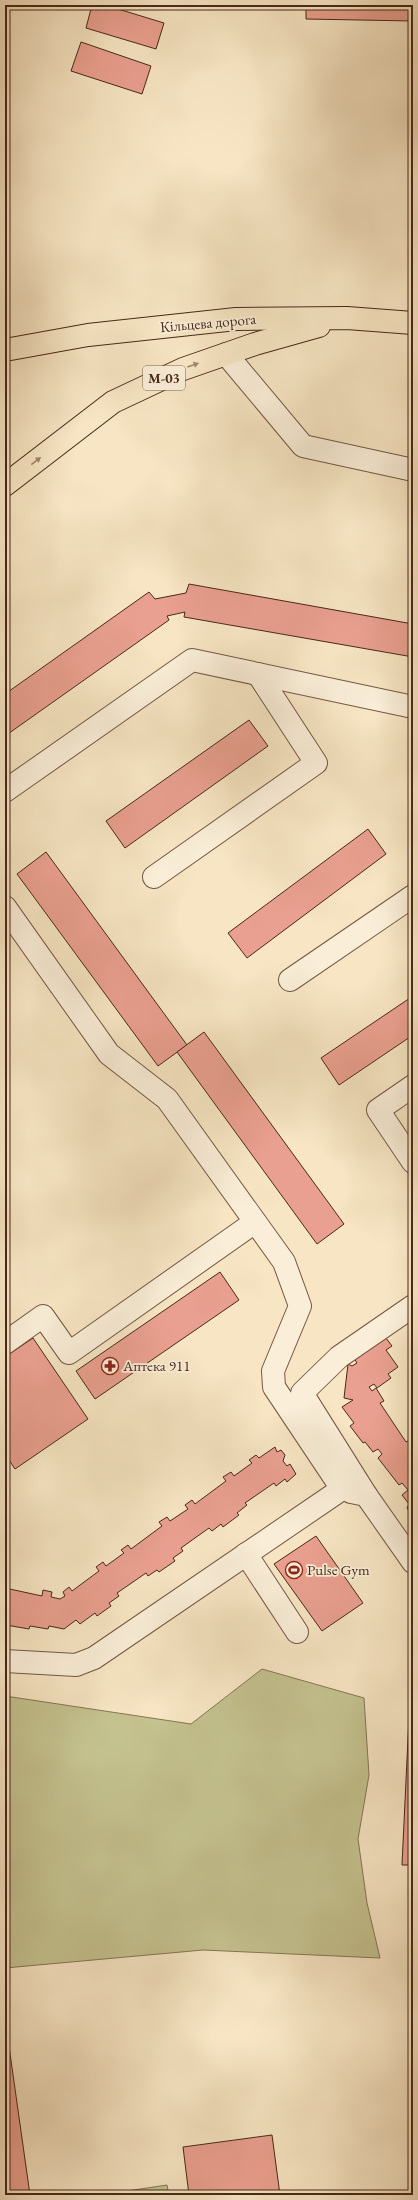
<svg xmlns="http://www.w3.org/2000/svg" width="418" height="2200" font-family="'EB Garamond',serif">
  <rect width="100%" height="100%" fill="#f7e5c3"/>
  <filter id="stains"><feTurbulence type="fractalNoise" baseFrequency=".005" numOctaves="4"/><feColorMatrix values="0 0 0 0 .2 0 0 0 0 .09 0 0 0 0 .02 0 0 0 .5 -.17"/></filter>
  <radialGradient id="worn" r=".72"><stop offset=".6" stop-color="#630" stop-opacity="0"/><stop offset="1" stop-color="#630" stop-opacity=".3"/></radialGradient>
  <g fill="#c4c28f" stroke="#867554">
    <polygon points="262,1669 364,1698 369,1775 358,1839 367,1903 380,1958 203,1950 5,1968 5,1696 191,1724"/>
    <polygon points="167,2185 169,2195 100,2195"/>
  </g>
  <g fill="#eaa090" stroke="#482819">
    <polygon points="92,5 105,5 164,23 156,49 86,28"/>
    <polygon points="306,5 413,5 413,21 306,19"/>
    <polygon points="81,42 151,66 142,94 71,71"/>
    <polygon points="189,584 413,624 413,657 184,617 185,612 167,616 169,620 5,736 5,694 149,592 155,599 186,593"/>
    <polygon points="249,720 268,746 125,848 106,821"/>
    <polygon points="368,829 386,854 247,958 228,933"/>
    <polygon points="46,852 187,1045 158,1066 17,874"/>
    <polygon points="413,996 413,1035 339,1085 321,1058"/>
    <polygon points="204,1032 344,1224 317,1244 177,1052"/>
    <polygon points="220,1272 239,1300 95,1399 76,1371"/>
    <polygon points="383,1334 392,1346 386,1350 398,1367 388,1374 391,1378 377,1388 374,1384 369,1387 372,1391 376,1388 384,1401 380,1403 406,1442 413,1438 413,1517 407,1508 409,1504 402,1495 408,1490 402,1483 399,1485 378,1458 382,1454 378,1449 373,1452 365,1442 363,1443 350,1426 354,1423 342,1407 353,1400 344,1398 348,1364 352,1366 357,1363 352,1355"/>
    <polygon points="33,1338 88,1419 15,1469 5,1454 5,1357"/>
    <polygon points="275,1447 277,1452 281,1450 285,1455 283,1461 287,1466 290,1464 296,1474 287,1482 285,1479 276,1486 274,1483 245,1503 247,1505 237,1513 239,1515 223,1527 221,1524 212,1531 209,1528 181,1548 183,1551 173,1558 175,1561 159,1572 157,1570 148,1576 146,1573 117,1593 119,1596 109,1603 111,1606 97,1616 95,1613 80,1624 76,1620 64,1629 49,1626 48,1629 30,1626 29,1629 6,1625 5,1588 42,1596 43,1590 52,1592 51,1597 60,1599 65,1596 63,1592 69,1587 72,1591 99,1571 96,1567 103,1562 106,1566 124,1553 121,1550 128,1545 131,1549 162,1526 159,1522 167,1517 170,1521 188,1509 185,1505 192,1500 195,1504 226,1481 223,1477 231,1472 234,1476 252,1463 249,1460 256,1455 259,1458"/>
    <polygon points="316,1536 363,1603 322,1631 274,1564"/>
    <polygon points="409,1717 413,1717 413,1865 402,1865"/>
    <polygon points="5,2018 30,2195 5,2195"/>
    <polygon points="272,2135 280,2195 189,2195 183,2147"/>
  </g>
  <g fill="none" stroke-linecap="round" stroke-linejoin="round">
    <g stroke="#745744" stroke-width="24">
      <g id="minor">
        <polyline points="226,354 303,446 413,470"/>
        <polyline points="5,791 192,660 413,707"/>
        <polyline points="154,877 316,763 258,674"/>
        <polyline points="5,907 109,1054 167,1099 284,1262 300,1306 273,1371 274,1387 342,1489 94,1658 76,1665 5,1661"/>
        <polyline points="290,980 413,896"/>
        <polyline points="413,1086 378,1110 413,1162"/>
        <polyline points="5,1343 43,1316 69,1353 255,1222"/>
        <polyline points="351,1492 366,1495 413,1562"/>
        <polyline points="366,1495 302,1393 339,1357 413,1306"/>
        <polyline points="246,1554 297,1632"/>
      </g>
    </g>
    <g stroke="#482819" stroke-width="24">
      <g id="highway">
        <polyline points="5,350 88,335 236,319 347,318 413,323"/>
        <polyline points="5,485 113,402 183,369 255,344 319,326"/>
      </g>
    </g>
    <use href="#minor" stroke="#faeed8" stroke-width="22"/>
    <use href="#highway" stroke="#f7e5c3" stroke-width="22"/>
  </g>
  <defs><path id="oneway-solid" d="M-6-.8H1V-3.2L6.5 0L1 3.2V.8H-6Z"/></defs>
  <g fill="#a0866e">
    <use href="#oneway-solid" transform="translate(193 365) rotate(-19)"/>
    <use href="#oneway-solid" transform="translate(36 461) rotate(-38)"/>
  </g>
  <defs>
    <g id="pharmacy-ring" transform="scale(0.9)"><circle r="9.5" fill="#faeed8" stroke="#8f2418" stroke-width="1.5"/><path d="M-2-6h4v4h4v4h-4v4h-4v-4h-4v-4h4Z" fill="#8f2418"/></g>
    <g id="stadium-ring" transform="scale(0.9)"><circle r="9.5" fill="#faeed8" stroke="#8f2418" stroke-width="1.5"/><path d="M0-5a6.5 5 0 1 0 0 10a6.5 5 0 1 0 0-10ZM-3.5-1.8h7v3.6h-7Z" fill="#8f2418"/></g>
  </defs>
  <g fill-rule="evenodd">
    <use href="#pharmacy-ring" x="110" y="1366"/>
    <use href="#stadium-ring" x="294" y="1570"/>
  </g>
  <g text-anchor="middle" stroke-width="3.5" stroke-linejoin="round" paint-order="stroke">
    <rect fill="#faeed8" stroke="#7d6352" stroke-width="1" x="143" y="366" width="42" height="24" rx="3"/>
    <g font-size="14" font-weight="bold" fill="#482819">
      <text x="164" y="383">М-03</text>
    </g>
    <g font-size="15" fill="#482819" stroke="#faeed8">
      <text transform="translate(208 323) rotate(-5)" y="5">Кільцева дорога</text>
    </g>
    <g font-size="15" fill="#482819" stroke="#faeed8" text-anchor="start">
      <text x="123" y="1371">Аптека 911</text>
      <text x="307" y="1575">Pulse Gym</text>
    </g>
  </g>
  <rect width="418" height="2200" fill="none" stroke="#f7e5c3" stroke-width="20"/>
  <rect x="6" y="6" width="406" height="2188" fill="none" stroke="#482819" stroke-width="2"/>
  <rect x="10" y="10" width="398" height="2180" fill="none" stroke="#482819"/>
  <rect width="100%" height="100%" filter="url(#stains)"/>
  <rect width="100%" height="100%" fill="url(#worn)"/>
</svg>
